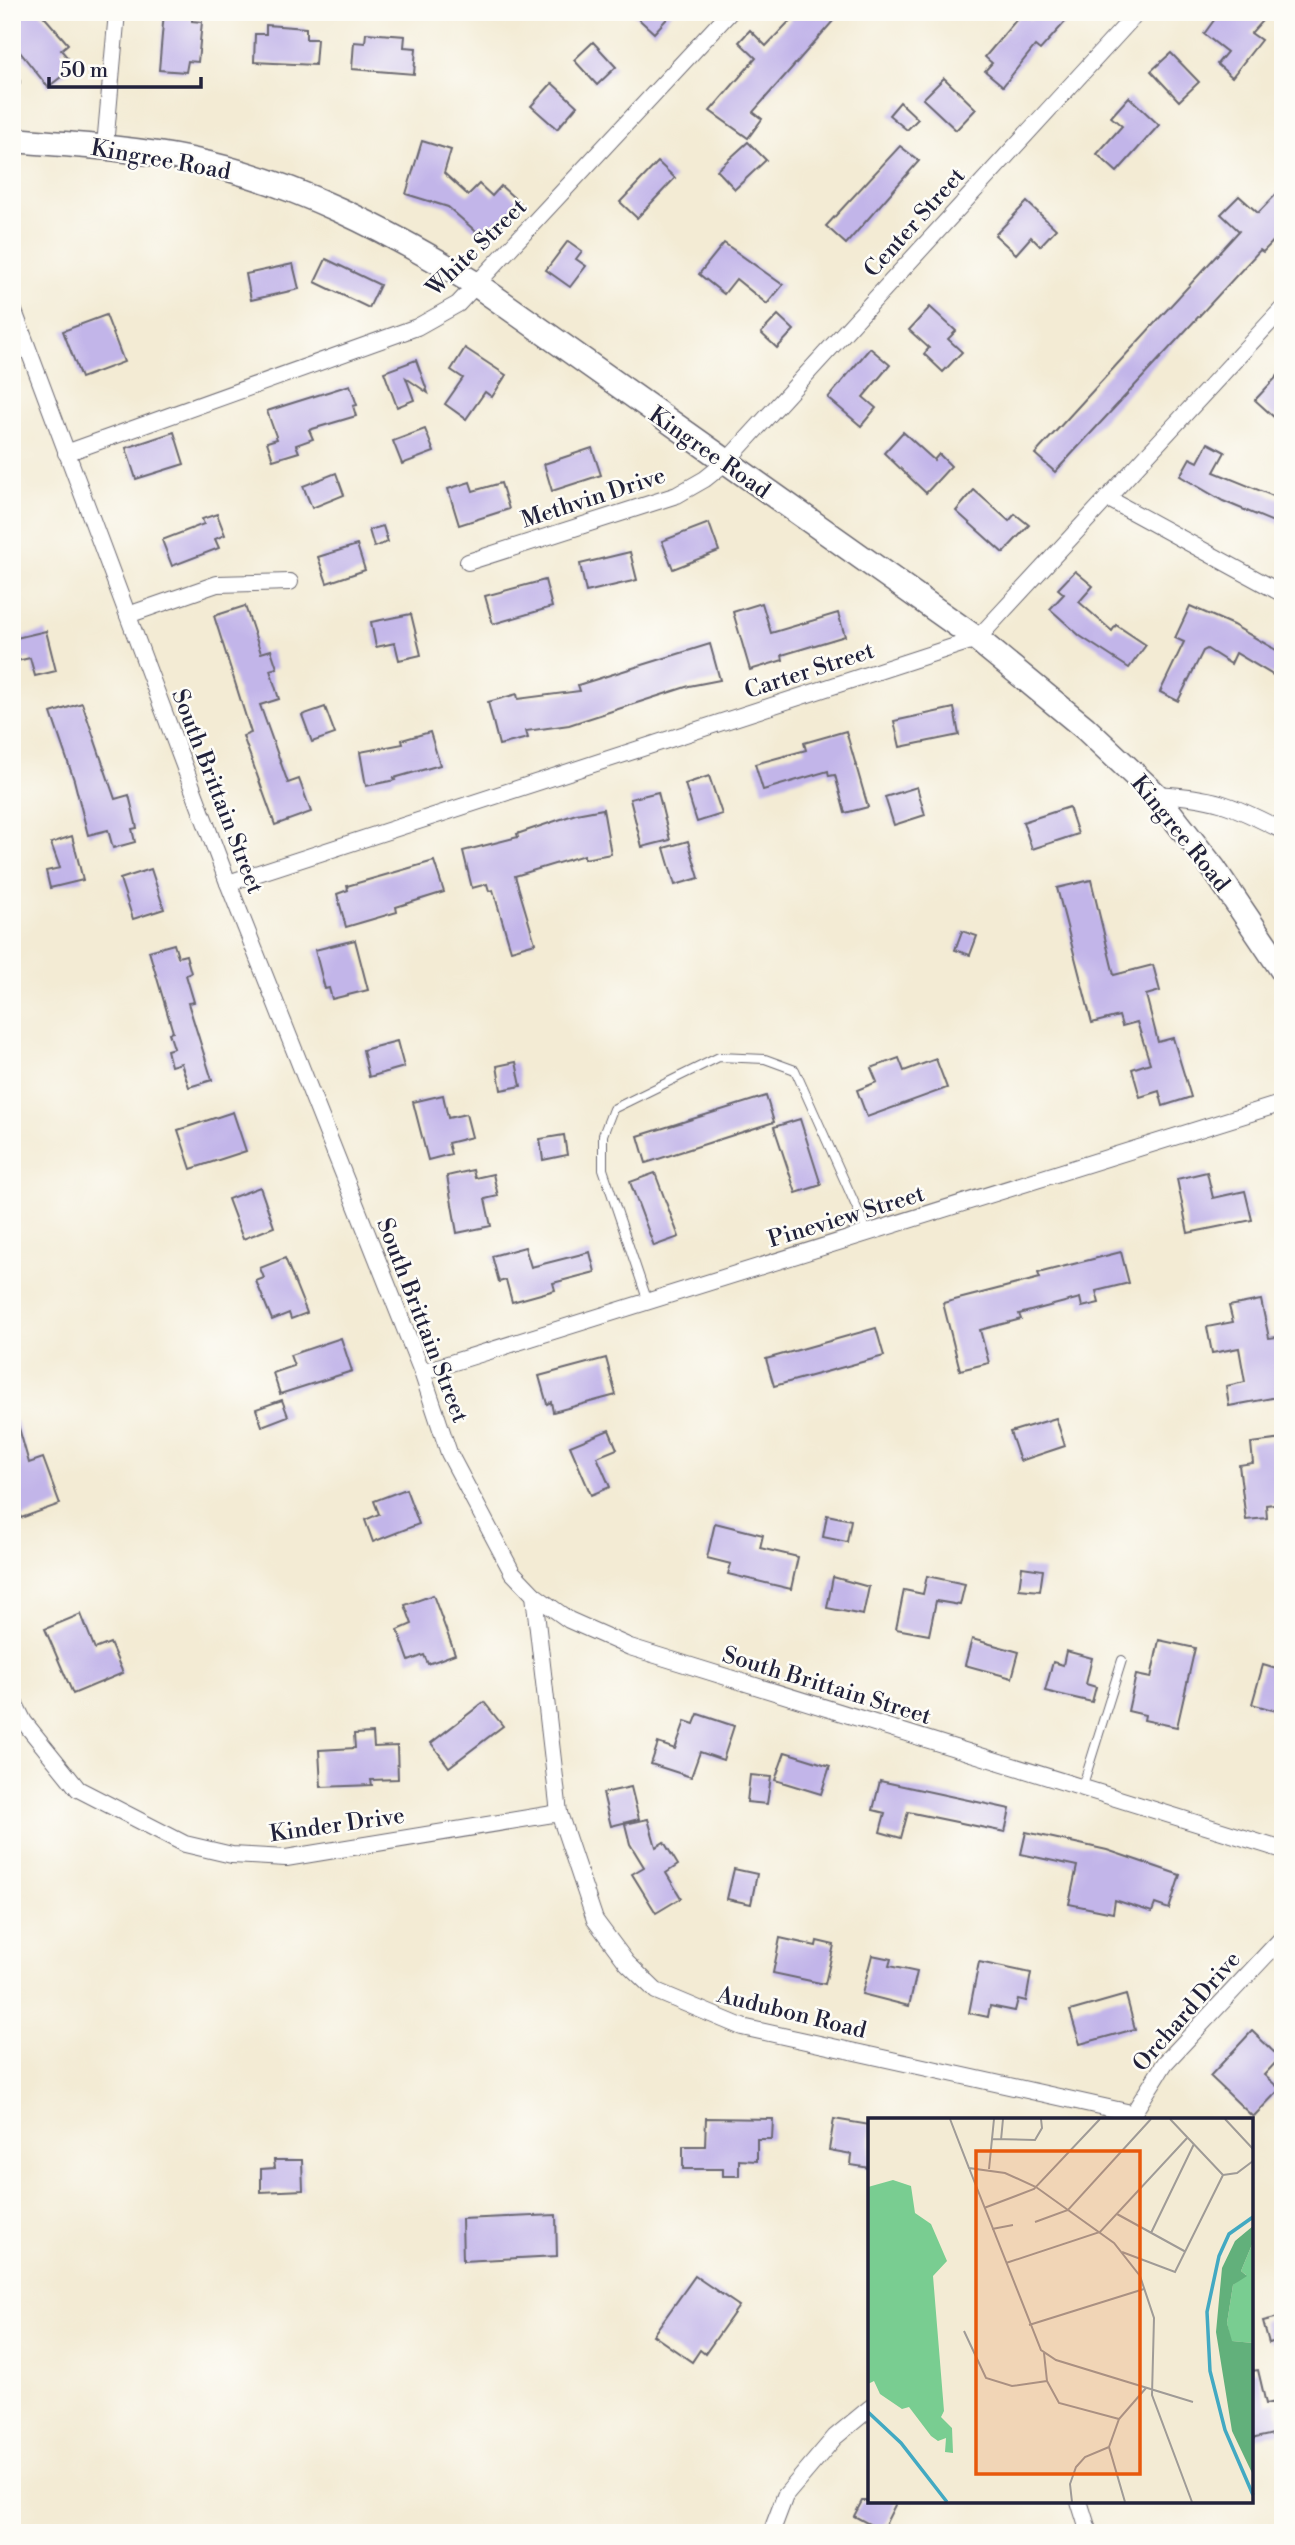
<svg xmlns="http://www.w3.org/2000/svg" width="1295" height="2545" font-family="'Libre Bodoni',serif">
  <rect width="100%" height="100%" fill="#fdfcf7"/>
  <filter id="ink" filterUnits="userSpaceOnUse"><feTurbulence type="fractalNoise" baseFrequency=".0143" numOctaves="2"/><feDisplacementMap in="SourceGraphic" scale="14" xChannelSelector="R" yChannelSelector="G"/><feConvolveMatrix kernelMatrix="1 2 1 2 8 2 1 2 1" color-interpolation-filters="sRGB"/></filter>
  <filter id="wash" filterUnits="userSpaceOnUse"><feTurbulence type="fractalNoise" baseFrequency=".00686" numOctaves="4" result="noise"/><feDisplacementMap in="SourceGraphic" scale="28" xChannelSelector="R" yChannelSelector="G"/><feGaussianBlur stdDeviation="1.57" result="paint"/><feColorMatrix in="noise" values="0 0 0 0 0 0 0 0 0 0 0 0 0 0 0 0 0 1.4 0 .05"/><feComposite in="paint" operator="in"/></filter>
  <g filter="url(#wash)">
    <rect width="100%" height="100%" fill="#f3ebd4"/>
    <g id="blocks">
      <g fill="#c2b5e9">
        <polygon points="12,12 40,12 68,44 61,50 75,66 48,87 12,42"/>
        <polygon points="164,12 192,12 192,21 202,22 198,62 188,61 186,72 159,70"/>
        <polygon points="631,12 673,12 654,33"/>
        <polygon points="798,12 841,12 753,112 762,119 748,138 710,111 756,58 739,42 750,30 766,46"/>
        <polygon points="1037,12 1059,12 1067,20 1040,50 1035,46 1003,86 985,71 992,63 985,57 1022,13 1030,20"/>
        <polygon points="1220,12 1270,12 1251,33 1261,40 1232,77 1217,64 1227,52 1204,34"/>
        <polygon points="266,25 306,28 306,39 317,39 315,65 254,62 255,34 266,34"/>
        <polygon points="366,33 405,36 404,47 416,48 414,74 352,69 354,42 365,43"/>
        <polygon points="593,42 616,67 597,85 574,60"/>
        <polygon points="1171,53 1199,82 1179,101 1151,71"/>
        <polygon points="944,78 976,109 956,130 923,99"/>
        <polygon points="552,83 577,106 557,129 531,106"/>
        <polygon points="1129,97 1159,125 1117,172 1097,154 1122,126 1111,117"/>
        <polygon points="900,102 918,119 907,130 889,115"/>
        <polygon points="422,141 451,150 444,173 468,195 479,184 492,196 501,186 522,205 488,242 448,207 406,194"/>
        <polygon points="748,142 766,160 735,189 717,170"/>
        <polygon points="900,146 919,161 846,244 826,226"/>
        <polygon points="658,162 675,178 637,218 620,202"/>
        <polygon points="1283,187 1283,231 1263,252 1260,250 1055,472 1035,454 1239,231 1221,214 1239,196 1258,213"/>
        <polygon points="1027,202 1056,229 1040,246 1031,237 1016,254 995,235"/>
        <polygon points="568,241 582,251 576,259 586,266 570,287 546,270"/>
        <polygon points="724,243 783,285 767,304 736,279 724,294 699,274"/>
        <polygon points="326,259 380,285 369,308 315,282"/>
        <polygon points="293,264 299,289 251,300 246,274"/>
        <polygon points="930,307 956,331 948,339 962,352 943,372 924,354 929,348 909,330"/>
        <polygon points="106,315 124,362 81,378 63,331"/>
        <polygon points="778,315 794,330 777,348 761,333"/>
        <polygon points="465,348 506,375 492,397 485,392 466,419 445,404 463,378 451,370"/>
        <polygon points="870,348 890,365 863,397 876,408 861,426 828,398"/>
        <polygon points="416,360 428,393 406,378 414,400 397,407 384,372"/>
        <polygon points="1283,370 1283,410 1275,418 1255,400"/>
        <polygon points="350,385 357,405 353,406 356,416 309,430 313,439 296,445 299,452 273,460 267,442 277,439 267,411"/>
        <polygon points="425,429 434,452 402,464 393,441"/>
        <polygon points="174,432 184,464 136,479 126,448"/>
        <polygon points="903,432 934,460 939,454 951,466 926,493 884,453"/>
        <polygon points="1208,443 1225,452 1214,472 1283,500 1283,526 1223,501 1180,476 1190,458 1198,462"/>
        <polygon points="592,448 601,475 552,491 544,464"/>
        <polygon points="336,473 344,495 312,508 303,486"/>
        <polygon points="470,482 473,491 501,483 509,509 459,525 448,489"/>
        <polygon points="974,490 1009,521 1015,514 1029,525 1003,553 956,511"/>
        <polygon points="217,514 225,535 215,539 219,548 172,566 162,540 204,524 202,519"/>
        <polygon points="709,523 719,551 673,569 662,541"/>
        <polygon points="383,526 388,542 374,547 369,530"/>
        <polygon points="357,545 365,570 327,583 318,557"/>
        <polygon points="630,552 637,580 586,592 580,564"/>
        <polygon points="1075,571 1093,586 1079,602 1112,631 1116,625 1146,645 1129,668 1080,636 1050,609 1064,594 1058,589"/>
        <polygon points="545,580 552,607 493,624 485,596"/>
        <polygon points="762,603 771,633 838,613 845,636 782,655 783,660 750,670 733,612"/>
        <polygon points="245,606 261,653 271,650 277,668 270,670 279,699 260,705 288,783 299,779 311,812 275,825 243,736 251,733 214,616"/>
        <polygon points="1190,606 1233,625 1283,654 1283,681 1236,653 1231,664 1207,649 1203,651 1178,701 1160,692 1184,642 1175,638"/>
        <polygon points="411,614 421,655 399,660 395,643 376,647 371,622"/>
        <polygon points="46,631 56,671 35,676 30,658 17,661 12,639"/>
        <polygon points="710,644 720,680 689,686 569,725 526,731 528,738 499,745 488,702 517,694 518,699 580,691 578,685"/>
        <polygon points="82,703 115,799 129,795 137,828 132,829 135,842 113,848 108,830 88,835 74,780 51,713"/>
        <polygon points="325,707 335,734 312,742 302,715"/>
        <polygon points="954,708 959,735 900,747 894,721"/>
        <polygon points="846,731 868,807 845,813 835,775 829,776 828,771 763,790 755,764 806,750 804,743"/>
        <polygon points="430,732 440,765 394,778 395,780 366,786 360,752 403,744 402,740"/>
        <polygon points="709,776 722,814 697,822 685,784"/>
        <polygon points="917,787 925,815 894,825 885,797"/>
        <polygon points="658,792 670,840 642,847 630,799"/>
        <polygon points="1069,807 1078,834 1032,849 1023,822"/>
        <polygon points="603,809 611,854 584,859 584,855 515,876 535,943 511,950 493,890 489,891 487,884 472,888 463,851 518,837 517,834 576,814"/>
        <polygon points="72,836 83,880 50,888 46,871 60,868 51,843"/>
        <polygon points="688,841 699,878 675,885 664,848"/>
        <polygon points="434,861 444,892 396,907 397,912 346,927 337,894 348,890 347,886"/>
        <polygon points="151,869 164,909 133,919 120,879"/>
        <polygon points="1091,880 1114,975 1153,965 1160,991 1146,995 1158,1042 1173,1038 1191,1097 1163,1106 1159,1091 1140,1097 1132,1069 1150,1063 1137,1022 1122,1026 1119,1016 1092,1023 1057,888"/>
        <polygon points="962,931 977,936 970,955 955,950"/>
        <polygon points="355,940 368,990 332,999 329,988 325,989 315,950"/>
        <polygon points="174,944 178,957 186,955 191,973 186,975 194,1002 188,1003 212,1080 189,1087 181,1063 171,1066 167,1050 174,1048 169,1033 173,1032 149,951"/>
        <polygon points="397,1041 404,1067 369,1077 363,1050"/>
        <polygon points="899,1058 904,1071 936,1059 947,1088 867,1117 857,1090 877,1082 871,1068"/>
        <polygon points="516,1062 521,1086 501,1090 497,1066"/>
        <polygon points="443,1095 448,1118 466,1114 472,1137 448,1143 451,1154 428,1160 413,1102"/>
        <polygon points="766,1096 774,1122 646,1163 638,1136"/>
        <polygon points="233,1112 246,1151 191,1169 178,1130"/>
        <polygon points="800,1119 821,1185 796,1193 774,1127"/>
        <polygon points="564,1135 567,1155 543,1160 540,1139"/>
        <polygon points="473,1170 475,1178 493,1174 498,1196 485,1199 491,1226 457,1233 447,1176"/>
        <polygon points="1207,1172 1213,1198 1245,1191 1252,1220 1188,1233 1177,1179"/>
        <polygon points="655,1173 679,1237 654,1246 630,1182"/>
        <polygon points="260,1187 274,1227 243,1239 228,1199"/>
        <polygon points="525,1247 531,1267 590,1252 595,1272 553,1283 555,1290 512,1302 506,1280 499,1282 492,1256"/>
        <polygon points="1121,1252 1129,1283 1096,1291 1099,1303 1082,1307 1080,1298 1019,1314 1021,1319 980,1330 989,1363 960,1370 943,1303 1040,1278 1038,1273"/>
        <polygon points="285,1258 307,1313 291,1319 289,1313 272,1320 256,1281 264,1278 260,1268"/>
        <polygon points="1261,1300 1269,1338 1277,1337 1283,1365 1283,1396 1229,1406 1226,1386 1245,1382 1239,1348 1212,1353 1207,1327 1233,1322 1229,1306"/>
        <polygon points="876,1328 884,1356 774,1386 766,1359"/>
        <polygon points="341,1338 352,1371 280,1394 273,1373 294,1366 290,1355"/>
        <polygon points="606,1358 616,1395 553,1412 551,1402 547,1404 539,1376"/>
        <polygon points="282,1400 288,1416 262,1426 256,1409"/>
        <polygon points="1056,1418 1065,1446 1020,1461 1010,1432"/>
        <polygon points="17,1421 29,1463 43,1458 60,1504 21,1518 12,1495 12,1422"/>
        <polygon points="609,1430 617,1449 597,1457 610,1487 591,1495 570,1446"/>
        <polygon points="1283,1439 1283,1503 1266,1505 1267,1518 1246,1520 1239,1465 1253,1463 1251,1443"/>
        <polygon points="406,1489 419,1524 373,1542 365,1520 379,1514 374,1501"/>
        <polygon points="827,1515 851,1520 847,1542 823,1537"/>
        <polygon points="715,1523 763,1535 760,1548 798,1557 791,1589 728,1574 731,1564 707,1558"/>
        <polygon points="1022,1567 1043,1570 1040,1591 1019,1589"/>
        <polygon points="927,1576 965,1584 960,1605 936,1601 929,1635 896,1629 904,1590 923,1594"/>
        <polygon points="833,1577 869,1587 863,1615 827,1608"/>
        <polygon points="433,1595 455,1654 428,1664 424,1655 409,1661 398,1630 412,1624 405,1605"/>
        <polygon points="81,1614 95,1649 110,1643 123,1673 73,1694 45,1629"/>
        <polygon points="972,1639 1019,1652 1012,1678 965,1665"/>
        <polygon points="1159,1640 1195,1648 1177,1727 1144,1720 1145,1715 1128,1711 1136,1675 1151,1678"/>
        <polygon points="1066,1651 1092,1658 1086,1684 1096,1687 1092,1702 1045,1691 1053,1662 1063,1665"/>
        <polygon points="1263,1665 1283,1671 1283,1713 1252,1704"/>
        <polygon points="484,1702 503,1726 449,1767 431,1743"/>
        <polygon points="698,1714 734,1726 723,1760 700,1752 691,1777 651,1764 658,1743 675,1749 685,1721 694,1724"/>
        <polygon points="373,1733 374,1747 397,1746 398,1779 371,1780 372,1785 321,1787 319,1750 355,1748 354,1734"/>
        <polygon points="785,1752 830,1766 821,1794 775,1780"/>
        <polygon points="750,1775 771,1777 767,1804 747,1802"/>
        <polygon points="880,1781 1010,1809 1005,1832 908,1812 901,1838 880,1832 885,1813 873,1810"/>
        <polygon points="631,1787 639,1819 611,1826 603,1793"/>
        <polygon points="648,1819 656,1847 664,1842 678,1865 666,1873 681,1898 656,1913 632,1874 644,1867 630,1844 625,1824"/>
        <polygon points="1026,1832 1107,1850 1180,1875 1169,1909 1155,1904 1152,1912 1115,1900 1113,1913 1069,1904 1077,1866 1021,1854"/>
        <polygon points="734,1869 757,1874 751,1904 727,1899"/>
        <polygon points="780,1938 816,1946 817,1941 834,1945 825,1984 773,1973"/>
        <polygon points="872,1955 891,1959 889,1966 917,1972 909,2006 862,1994"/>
        <polygon points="979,1962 1031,1973 1026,2001 1018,1999 1015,2011 990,2006 988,2017 969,2013"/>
        <polygon points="1126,1995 1135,2029 1080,2044 1070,2011"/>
        <polygon points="1252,2031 1280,2058 1264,2075 1280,2089 1253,2117 1210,2076"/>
        <polygon points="706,2118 773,2119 772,2139 757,2139 757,2161 739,2160 739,2176 723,2176 723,2169 683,2169 683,2146 705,2146"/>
        <polygon points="834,2119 870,2125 870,2168 851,2165 852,2154 829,2150"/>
        <polygon points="274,2160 302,2160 303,2190 261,2192 261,2169 275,2168"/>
        <polygon points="556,2215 557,2256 463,2261 462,2219"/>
        <polygon points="695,2276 739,2306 705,2354 700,2350 692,2362 653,2335"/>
        <polygon points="1283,2316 1283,2339 1269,2343 1263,2321"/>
        <polygon points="1258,2370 1266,2404 1276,2402 1282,2432 1251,2439 1251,2371"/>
        <polygon points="862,2501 897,2501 882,2531 854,2516"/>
      </g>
    </g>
  </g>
  <g filter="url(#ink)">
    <use href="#blocks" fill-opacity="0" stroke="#6b6871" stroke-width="2"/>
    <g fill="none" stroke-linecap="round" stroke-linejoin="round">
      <g stroke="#6b6871" stroke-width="10">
        <g id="service">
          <polyline points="12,78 16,82"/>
          <polyline points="648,1302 603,1169 603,1135 613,1109 719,1057 765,1059 795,1070 868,1233"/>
          <polyline points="1082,1788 1122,1660"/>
        </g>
      </g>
      <g stroke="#6b6871" stroke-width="18">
        <g id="minor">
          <polyline points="105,146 117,12"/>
          <polyline points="12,306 228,883 422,1372 449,1453 512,1572 534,1595 569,1620 630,1647 1283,1850"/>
          <polyline points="66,453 417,327 458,304 730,12"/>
          <polyline points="1107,498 1283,594"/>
          <polyline points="468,562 677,495 705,479 725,463 1138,12"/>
          <polyline points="128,615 217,584 290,582"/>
          <path d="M1155 794C1214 797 1231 804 1283 831"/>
          <polyline points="228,883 977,639 1283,308"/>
          <polyline points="422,1372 1283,1103"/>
          <polyline points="534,1595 559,1813 595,1920 627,1963 656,1991 742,2027 1131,2113"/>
          <polyline points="12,1698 24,1722 78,1789 185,1844 232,1855 286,1858 559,1813"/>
          <polyline points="1129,2120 1165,2063 1283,1937"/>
          <polyline points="1079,2501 1089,2533"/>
          <polyline points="771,2533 785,2496 835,2437 870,2408"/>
        </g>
      </g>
      <g stroke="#6b6871" stroke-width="27">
        <path id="primary" d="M12 140C72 145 132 148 191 160 294 181 389 231 477 285L977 639 1085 728 1155 794 1214 869 1283 971"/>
      </g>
      <use href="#service" stroke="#fff" stroke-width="8"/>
      <use href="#minor" stroke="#fff" stroke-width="16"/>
      <use href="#primary" stroke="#fff" stroke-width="24"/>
    </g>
  </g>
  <g text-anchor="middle" stroke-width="5" stroke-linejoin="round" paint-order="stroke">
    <g font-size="23" fill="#22223b" stroke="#fdfcf7">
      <text transform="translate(161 159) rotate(10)" y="8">Kingree Road</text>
      <text transform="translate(914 222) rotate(-48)" y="8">Center Street</text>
      <text transform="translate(476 247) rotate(-44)" y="8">White Street</text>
      <text transform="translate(710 452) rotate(35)" y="8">Kingree Road</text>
      <text transform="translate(593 497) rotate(-18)" y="8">Methvin Drive</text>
      <text transform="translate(809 670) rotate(-18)" y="8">Carter Street</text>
      <text transform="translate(218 791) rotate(69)" y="8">South Brittain Street</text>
      <text transform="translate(1181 833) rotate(51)" y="8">Kingree Road</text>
      <text transform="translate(846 1216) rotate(-17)" y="8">Pineview Street</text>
      <text transform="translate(423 1320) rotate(69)" y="8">South Brittain Street</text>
      <text transform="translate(827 1685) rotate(17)" y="8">South Brittain Street</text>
      <text transform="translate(337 1824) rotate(-8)" y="8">Kinder Drive</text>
      <text transform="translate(1186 2011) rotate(-49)" y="8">Orchard Drive</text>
      <text transform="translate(792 2012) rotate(14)" y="8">Audubon Road</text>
    </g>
  </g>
  <g transform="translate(868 2118)">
    <rect width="385" height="385" fill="#f3ebd4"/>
    <path d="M25 62 43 68 47 95 63 106 79 143 65 158 76 293 73 299 84 310 85 335 77 334 78 320 70 323 63 318 41 289 34 291 12 276 6 263 0 266V69ZM385 124V225L363 223 359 205 365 167 378 157 373 153Z" fill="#79cd91"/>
    <path d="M385 108V124L373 153 379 158 365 167 359 205 364 223 385 225V357L364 313 348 214 354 150 367 123Z" fill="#62b07b"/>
    <path fill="none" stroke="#42a9c2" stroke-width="3.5" d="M385 99 361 116 351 138 339 194 342 253 357 312 385 377M0 294 33 325 79 384"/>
    <path fill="none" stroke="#9f9b97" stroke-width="2" d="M82 1 101 50 137 55 168 69 246 125 272 158 286 200 284 277 324 384M302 1 355 57M357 1 385 31M124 21 167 22 174 10 173 1M133 22 135 1M101 50 173 232 188 242 325 284M121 51 126 1M355 57 369 55 385 43M116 90 166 71 232 1M249 96 318 134M167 104 200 92 283 1M124 111 145 107M283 115 326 26M254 134 307 154 355 57M138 145 232 114 320 19M161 207 276 171M96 213 118 260 144 268 179 263M176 235 179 263 191 285 251 301M204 384 202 366 208 349 217 339 241 329M257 384 241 329 251 301 278 270"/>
    <path fill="#e8590c" fill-opacity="0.15" stroke="#e8590c" stroke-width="3.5" d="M108 33H272V356H108Z"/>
    <rect width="385" height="385" fill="none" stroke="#22223b" stroke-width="3.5"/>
  </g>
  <rect width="1295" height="2545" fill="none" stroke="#fdfcf7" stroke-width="42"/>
  <path d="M49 77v10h152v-10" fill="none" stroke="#22223b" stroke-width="3.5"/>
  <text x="60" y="77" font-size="21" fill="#22223b" stroke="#fdfcf7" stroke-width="5" paint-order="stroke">50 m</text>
</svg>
